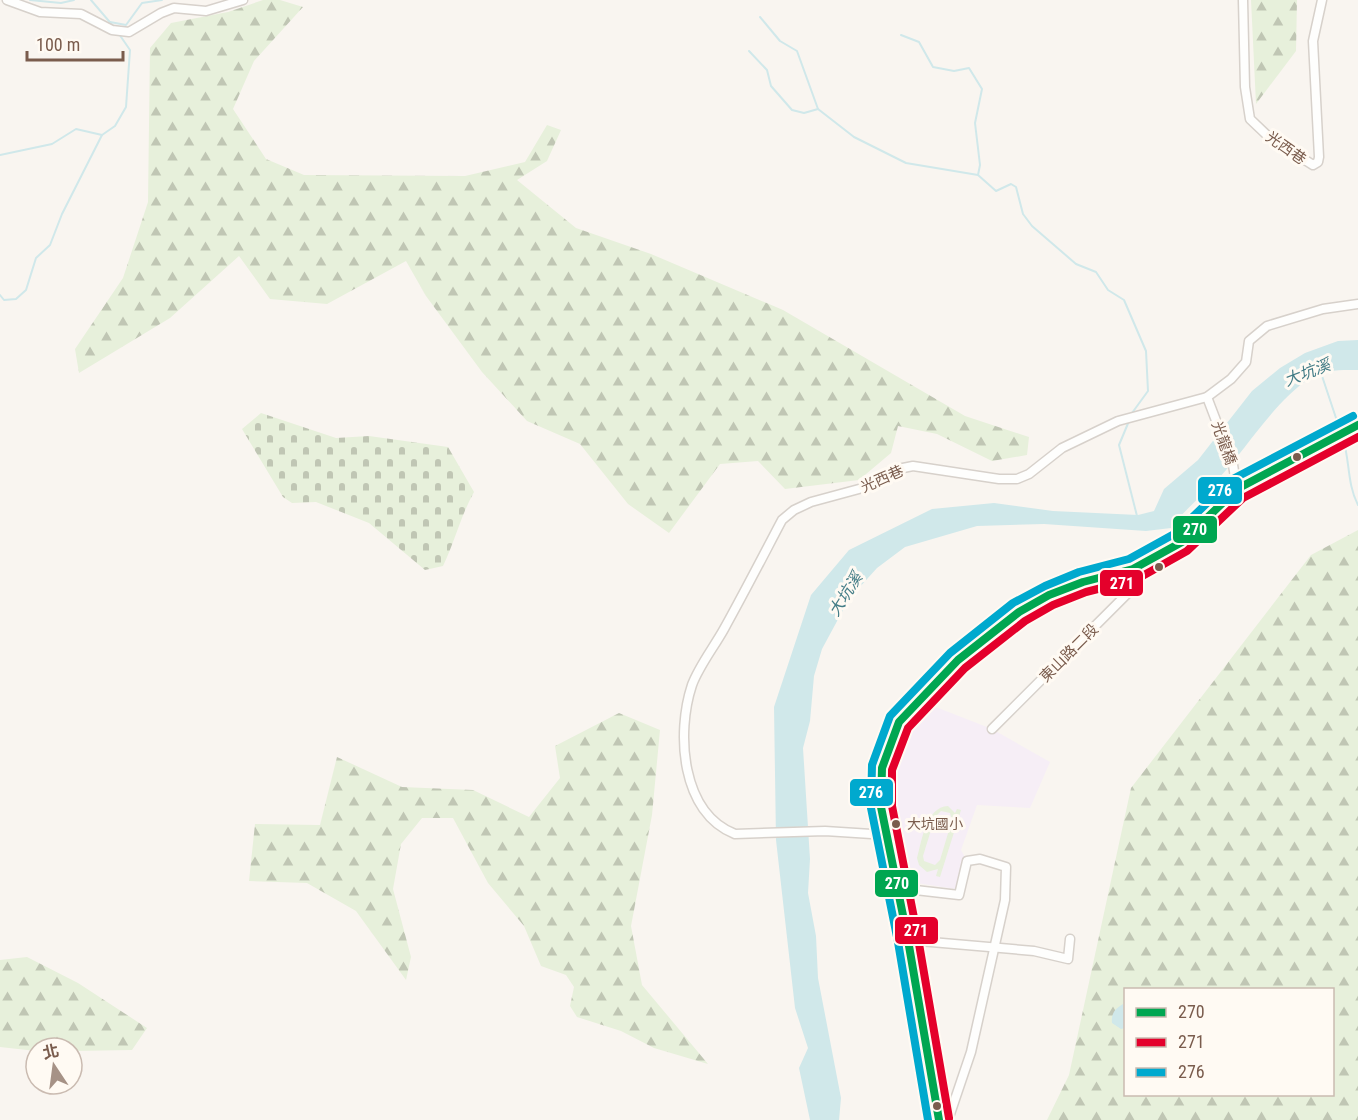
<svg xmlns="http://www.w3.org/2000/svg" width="1358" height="1120" font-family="'Roboto Condensed','Noto Sans TC',sans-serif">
  <defs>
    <pattern id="forest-firs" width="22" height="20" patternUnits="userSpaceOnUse" patternTransform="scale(1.5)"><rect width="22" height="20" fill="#e7f0db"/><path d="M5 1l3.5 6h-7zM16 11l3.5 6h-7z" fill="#c0c6b4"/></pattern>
    <pattern id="cemetery-stones" width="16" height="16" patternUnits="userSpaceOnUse" patternTransform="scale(1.5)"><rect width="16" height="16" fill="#e7f0db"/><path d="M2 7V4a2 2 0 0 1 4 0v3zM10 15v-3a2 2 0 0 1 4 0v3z" fill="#c0c6b4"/></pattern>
  </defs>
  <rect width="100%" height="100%" fill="#f9f5f0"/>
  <polygon fill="#f6eef6" points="928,704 992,729 1050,762 1030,808 977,805 961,850 967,861 962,890 910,882 889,794 895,753 902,738"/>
  <g fill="url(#forest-firs)" fill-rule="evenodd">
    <polygon points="263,0 280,0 303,7 254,61 233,109 266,159 304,175 465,176 525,162 547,125 561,130 547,161 517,180 576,228 651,254 783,310 965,416 1029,437 1027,455 992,461 937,434 898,426 891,453 859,480 785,489 758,461 720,464 669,533 628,504 580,444 527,421 482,372 426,296 406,261 327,304 270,299 239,256 170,318 79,373 75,349 123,278 148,202 150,48 171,23 228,12"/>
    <polygon points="1251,0 1297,0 1296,51 1256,104"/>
    <path d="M1358 530V1120H1047L1069 1075 1131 788 1311 555ZM1126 990H1332V1094H1126Z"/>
    <polygon points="619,713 660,730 652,815 631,926 642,985 708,1064 654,1048 621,1031 577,1017 570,1006 574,987 566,975 541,966 524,926 488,883 453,818 422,818 401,844 393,889 411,957 406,980 356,911 307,883 249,881 255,824 320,825 337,757 402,787 473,790 529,817 560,778 555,746"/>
    <polygon points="27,957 78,983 147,1028 132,1050 72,1051 72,1048 36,1048 36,1051 0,1047 0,960"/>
  </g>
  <path fill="url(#cemetery-stones)" d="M261 413 336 438 369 436 448 447 474 492C461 515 455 541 443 566L425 570 369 523 316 502 292 503 283 497 242 429Z"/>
  <path fill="#e7f0db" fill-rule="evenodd" d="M948 806 955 813 957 809 961 810 940 877 936 876 938 869 927 872 919 865 917 858C922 840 926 807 948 806ZM941 811 950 813 952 820 940 860 935 865 924 861 923 856 935 817Z"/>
  <g fill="#d0e8ea">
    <path d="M1358 340V370C1340 370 1325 369 1309 379 1276 400 1246 449 1219 478 1203 495 1185 509 1171 528L1146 531 1044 524 977 526 905 547 877 568 849 599 822 649 814 676 810 721 803 748 810 859 808 893 816 936 818 978 841 1098 839 1120H810L799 1068 808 1048 795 1008 776 840 774 707 811 595 849 550 932 509 994 503 1053 511 1138 515 1154 511 1164 489 1198 460 1252 391 1280 368 1305 353 1338 341Z"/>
    <path d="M1123 1004 1125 1028 1121 1029 1112 1023C1111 1013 1115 1009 1123 1004Z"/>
  </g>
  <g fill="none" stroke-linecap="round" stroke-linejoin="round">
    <g stroke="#d0e8ea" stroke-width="2">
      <polyline points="30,0 61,3 74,0"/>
      <polyline points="91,0 114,27"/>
      <polyline points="760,17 780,41 797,51 818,109 854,137 906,163 978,175 996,191 1011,184 1016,187 1023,214 1032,226 1076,264 1096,272 1108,290 1124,300 1146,351 1148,391 1132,413"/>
      <polyline points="110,22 126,25 142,3 162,0"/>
      <polyline points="901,35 919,42 933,67 954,71 969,68 982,89 975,123 980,165 978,175"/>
      <polyline points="749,51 767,70 771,86 792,110 804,113 818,109"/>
      <polyline points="0,155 52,144 76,129 102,135"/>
      <polyline points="0,295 4,300 16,299 26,290 36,258 50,245 62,214 102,135 115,126 126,107 130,50 119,34"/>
      <polyline points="1321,373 1340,430"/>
      <polyline points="1129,421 1119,445 1137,516"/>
      <path d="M1343 439C1350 461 1347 484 1358 505"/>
    </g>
    <g stroke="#d7d1cb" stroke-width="11">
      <g id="minor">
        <polyline points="7,0 40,12 81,14 112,30 129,32 161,13 174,8 206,11 243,0"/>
        <polyline points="1243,0 1245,87 1250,119 1270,138 1313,165 1318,162 1319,157 1313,41 1322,0"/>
        <polyline points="1207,397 1233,465 1237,489"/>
        <polyline points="992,729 1128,593 1133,569"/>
        <path d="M887 835 825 831 735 834C681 813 676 733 692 685 699 666 714 647 724 629 744 593 763 556 782 520L794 510 811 502 870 486 898 469 913 466 999 479H1017L1029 474 1062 448 1118 421 1207 397 1231 379 1246 362 1249 341 1267 326 1323 309 1358 304"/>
        <polyline points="898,888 959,895 967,861 980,859 1006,867 1005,900 971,1052 948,1120"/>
        <polyline points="908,940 1034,951 1068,959 1070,939"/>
      </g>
    </g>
    <g stroke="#dad1cc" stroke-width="14">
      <polyline id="major" points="939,1120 908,940 881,807 882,768 899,722 958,660 1019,612 1049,595 1083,582 1133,569 1182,542 1237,489 1358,425"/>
    </g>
    <use href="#minor" stroke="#fefefd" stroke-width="8"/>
    <use href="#major" stroke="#f3eee8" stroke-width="10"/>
    <g stroke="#fffaf3" stroke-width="12">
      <polyline id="bus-1" points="939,1120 908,940 881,807 882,768 899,722 958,660 1019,612 1049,595 1083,582 1133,569 1182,542 1237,489 1358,425"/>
    </g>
    <g stroke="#fffaf3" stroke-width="12">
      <polyline id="bus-2" points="949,1118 918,938 892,806 892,770 908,728 965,668 1025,621 1053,605 1086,592 1137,579 1187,551 1243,498 1358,437"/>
    </g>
    <g stroke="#fffaf3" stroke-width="12">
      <polyline id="bus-3" points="928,1120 898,942 871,808 872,765 890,716 950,653 1013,603 1045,586 1079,572 1129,559 1176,533 1231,480 1353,416"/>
    </g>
    <use href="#bus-1" stroke="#00a651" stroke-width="8"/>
    <use href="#bus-2" stroke="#e4002b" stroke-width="8"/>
    <use href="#bus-3" stroke="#00a9ce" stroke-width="8"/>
  </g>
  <g fill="#7a5c4d" stroke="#fffaf3" stroke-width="2">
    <circle cx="1297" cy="457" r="5"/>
    <circle cx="1159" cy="567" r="5"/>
    <circle cx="896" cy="824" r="5"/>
    <circle cx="937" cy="1106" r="5"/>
  </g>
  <g text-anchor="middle" stroke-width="6" stroke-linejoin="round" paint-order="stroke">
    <g font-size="14" fill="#7a5c4d" stroke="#fffaf3" text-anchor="start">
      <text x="907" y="829">大坑國小</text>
    </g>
    <g font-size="15" fill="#7a5c4d" stroke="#fffaf3">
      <text transform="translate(1286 148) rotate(35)" y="5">光西巷</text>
      <text transform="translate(1224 443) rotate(70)" y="5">光龍橋</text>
      <text transform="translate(882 479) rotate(-24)" y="5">光西巷</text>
      <text transform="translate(1069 653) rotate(-45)" y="5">東山路二段</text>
    </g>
    <g font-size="16" font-style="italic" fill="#437c86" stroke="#fffaf3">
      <text transform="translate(1307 372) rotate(-21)" y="6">大坑溪</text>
      <text transform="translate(845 594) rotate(-58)" y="6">大坑溪</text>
    </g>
  </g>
  <g stroke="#fffaf3" stroke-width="2">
    <rect x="1197" y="476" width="46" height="29" rx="6" fill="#00a9ce"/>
    <rect x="1172" y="515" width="46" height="29" rx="6" fill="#00a651"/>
    <rect x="1099" y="569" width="45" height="28" rx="6" fill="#e4002b"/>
    <rect x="849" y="778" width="45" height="29" rx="6" fill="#00a9ce"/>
    <rect x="874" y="869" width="45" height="29" rx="6" fill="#00a651"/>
    <rect x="894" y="916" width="45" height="29" rx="6" fill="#e4002b"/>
  </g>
  <g font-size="16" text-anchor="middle" font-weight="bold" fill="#fff">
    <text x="1220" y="496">276</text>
    <text x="1195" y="535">270</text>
    <text x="1122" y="589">271</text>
    <text x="871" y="798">276</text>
    <text x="897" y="889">270</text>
    <text x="916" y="936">271</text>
  </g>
  <rect x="1124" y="988" width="210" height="108" fill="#fffaf3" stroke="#cabbb1" stroke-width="1.5"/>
  <rect x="1136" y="1008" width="30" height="9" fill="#00a651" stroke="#cabbb1" stroke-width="1.5"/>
  <text x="1178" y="1018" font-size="18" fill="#7a5c4d">270</text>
  <rect x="1136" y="1038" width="30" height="9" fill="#e4002b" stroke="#cabbb1" stroke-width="1.5"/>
  <text x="1178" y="1048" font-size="18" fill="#7a5c4d">271</text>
  <rect x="1136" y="1068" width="30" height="9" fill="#00a9ce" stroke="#cabbb1" stroke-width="1.5"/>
  <text x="1178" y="1078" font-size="18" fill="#7a5c4d">276</text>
  <g transform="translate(54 1066) rotate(347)"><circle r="28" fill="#fffaf3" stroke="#cabbb1" stroke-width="1.5"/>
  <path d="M0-4.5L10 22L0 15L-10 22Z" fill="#a69286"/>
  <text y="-9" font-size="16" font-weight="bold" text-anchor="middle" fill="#7a5c4d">北</text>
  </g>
  <path d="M27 51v9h96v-9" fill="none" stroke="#7a5c4d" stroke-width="3"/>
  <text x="36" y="51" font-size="18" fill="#7a5c4d" stroke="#fffaf3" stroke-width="4.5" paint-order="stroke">100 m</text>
</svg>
